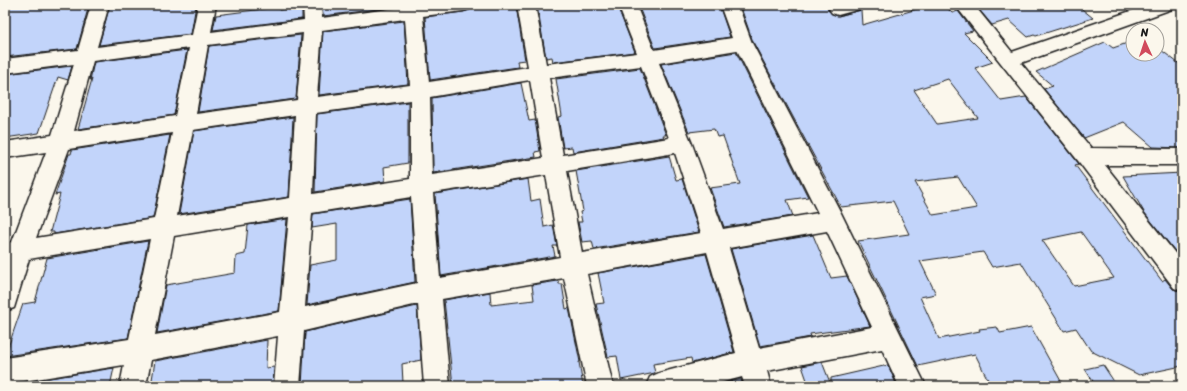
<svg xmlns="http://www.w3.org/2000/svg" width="1187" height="391" font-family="Sriracha,sans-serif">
  <rect width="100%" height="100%" fill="#fbf7ec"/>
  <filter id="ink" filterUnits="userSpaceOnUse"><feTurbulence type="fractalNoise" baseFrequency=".025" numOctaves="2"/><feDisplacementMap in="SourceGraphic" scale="8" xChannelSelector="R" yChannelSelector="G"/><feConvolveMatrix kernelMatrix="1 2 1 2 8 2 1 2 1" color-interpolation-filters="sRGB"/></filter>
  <g filter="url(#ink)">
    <g fill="#c2d4fa" stroke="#1c1c1c" fill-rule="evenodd">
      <polygon points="5,5 89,5 77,49 5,57"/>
      <polygon points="110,5 196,5 191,34 99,45"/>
      <polygon points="322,5 344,5 344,8 366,5 402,6 323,16"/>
      <polygon points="473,5 499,5 499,8 516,6 525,60 517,61 518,67 430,80 425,17 463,12 470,10"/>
      <polygon points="537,5 617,5 635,52 553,62 552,57 546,58"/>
      <polygon points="638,5 719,5 730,37 655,48"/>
      <path d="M740 5H830L828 10 832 14 838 16 861 10 862 25 931 5H944L952 13 958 11 973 31 964 33 993 62 975 68 1001 101 1026 97 1079 164 1075 165 1162 281 1165 279 1173 289 1182 292V366L1139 375 1091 351 1076 328 1064 331 1021 262 992 267 983 252 920 261 936 294 920 297 939 339 980 331 979 329 997 327 1000 333 1031 327 1062 383 1043 386H991L975 354 918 366 858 241 909 234 893 201 841 207 753 42ZM948 79 978 118 937 124 914 90ZM958 177 977 208 933 215 915 182ZM1081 232 1114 278 1074 286 1042 240Z"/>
      <polygon points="979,5 1077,5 1093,18 1036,36 1034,35 1028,37 1009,20 992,25 976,6"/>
      <polygon points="279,7 279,10 302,7 302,19 213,30 216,15"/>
      <polygon points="404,21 408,84 319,95 323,31"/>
      <polygon points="301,35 296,99 198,112 209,46"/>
      <polygon points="1133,41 1133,54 1157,54 1157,47 1182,66 1182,148 1153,147 1124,122 1084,138 1044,89 1053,86 1036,72 1105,42 1113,48"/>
      <polygon points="187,50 174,115 78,129 92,79 90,80 94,62"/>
      <polygon points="736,52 808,197 787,200 793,216 724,227 710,188 740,184 723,136 717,137 714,129 689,132 661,64"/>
      <polygon points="72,66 68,80 58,77 39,133 5,138 5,74"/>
      <polygon points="640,68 666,135 663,135 664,137 573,152 572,147 563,148 558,117 562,116 556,79"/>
      <polygon points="521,83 529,121 535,120 540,151 535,152 536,157 433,173 432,98"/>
      <polygon points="408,102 408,163 384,167 385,181 315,192 317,114"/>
      <polygon points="293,117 289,197 179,214 194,131"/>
      <polygon points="170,135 153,218 54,234 54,232 50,232 60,194 55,195 69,154 71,154 72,150"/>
      <polygon points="669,156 676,180 682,179 699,232 594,249 592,241 582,242 578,222 582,222 580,212 583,211 576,171"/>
      <polygon points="1182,173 1182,260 1144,212 1123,176"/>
      <polygon points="528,179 531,201 540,199 544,227 553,225 557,246 553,246 555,256 441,276 435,194"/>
      <polygon points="410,199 415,282 307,305 310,265 337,260 337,224 312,228 313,214"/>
      <polygon points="287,219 279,311 157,333 166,285 235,273 236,256 245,254 248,225"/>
      <polygon points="813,235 831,278 847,276 870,326 810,334 811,337 760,346 731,249"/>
      <polygon points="148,241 128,338 5,356 23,304 35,302 47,258"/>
      <polygon points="706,254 734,352 692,363 691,358 653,364 655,373 621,380 617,356 608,357 596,304 604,303 598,273"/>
      <polygon points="558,281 559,284 562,284 566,309 569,308 580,362 579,362 583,386 453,386 444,300 490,292 491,305 534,300 532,285"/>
      <polygon points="417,306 421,360 402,364 403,383 388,386 302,386 305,332"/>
      <polygon points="267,340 266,368 274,367 273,386 151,386 155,361"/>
      <polygon points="822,362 831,385 831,378 888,365 897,386 809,386 802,366"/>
      <polygon points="1103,365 1117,386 1096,386 1085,369"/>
      <polygon points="114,368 110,386 5,386 5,385"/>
      <polygon points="741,379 743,386 714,386"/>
    </g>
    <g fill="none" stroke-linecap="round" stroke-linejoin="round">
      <g stroke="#1c1c1c" stroke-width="3">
        <g id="street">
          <path d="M91 5H109L97 47 192 35 198 5H216L211 32 304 20 303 5H321L322 18 404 7V5H472L469 9 463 11 423 16 429 82 528 67 517 5H535L546 64 637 53 618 5H636L654 50 732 38 720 5H738L752 43 841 213 926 386H899L882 349 767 371 771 386H745L742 377 708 386H646L650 377 659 373 736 353 707 252 587 274 613 386H587L564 278 442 299 450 386H424L418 304 304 331 300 386H274L278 336 151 360 146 386H120L124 365 5 384V358L129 339 150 239 29 259 14 308 5 311V243L12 242 46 152 5 158V142L52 135 74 64 5 73V59L78 50ZM405 19 410 85 317 97 322 30ZM303 33 297 100 196 114 208 45ZM189 48 175 116 74 131 93 61ZM737 50 818 213 723 229 692 144 659 63ZM641 66 669 138 563 155 549 78ZM530 80 543 158 432 175 430 97ZM410 100V179L313 194 316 113ZM295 115 290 198 177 216 193 130ZM172 133 154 219 36 238 69 149ZM675 153 701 233 582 253 567 171ZM546 175 560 257 440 278 433 193ZM411 197 417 283 305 307 312 213ZM289 217 280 312 155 335 174 236ZM827 231 872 327 759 348 729 248Z"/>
          <polygon points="832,5 863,5 860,9 838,15 832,13 829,9"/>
          <polygon points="955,5 974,5 1012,52 1148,5 1175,5 1172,9 1021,63 1091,148 1182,149 1182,165 1105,165 1182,262 1182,291 1174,288 1079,162"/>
        </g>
      </g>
      <use href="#street" fill="#fbf7ec" fill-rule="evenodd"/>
    </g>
  </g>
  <rect width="1187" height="391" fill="none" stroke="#fbf7ec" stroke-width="20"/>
  <rect x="10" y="10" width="1167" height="371" fill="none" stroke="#1c1c1c" stroke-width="1.5" filter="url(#ink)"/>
  <g transform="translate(1145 42) rotate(357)"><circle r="19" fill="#fbf7ec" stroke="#a29f99"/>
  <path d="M0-3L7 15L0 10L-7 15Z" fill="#d1495b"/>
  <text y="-6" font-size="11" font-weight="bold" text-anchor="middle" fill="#1c1c1c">N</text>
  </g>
</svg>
